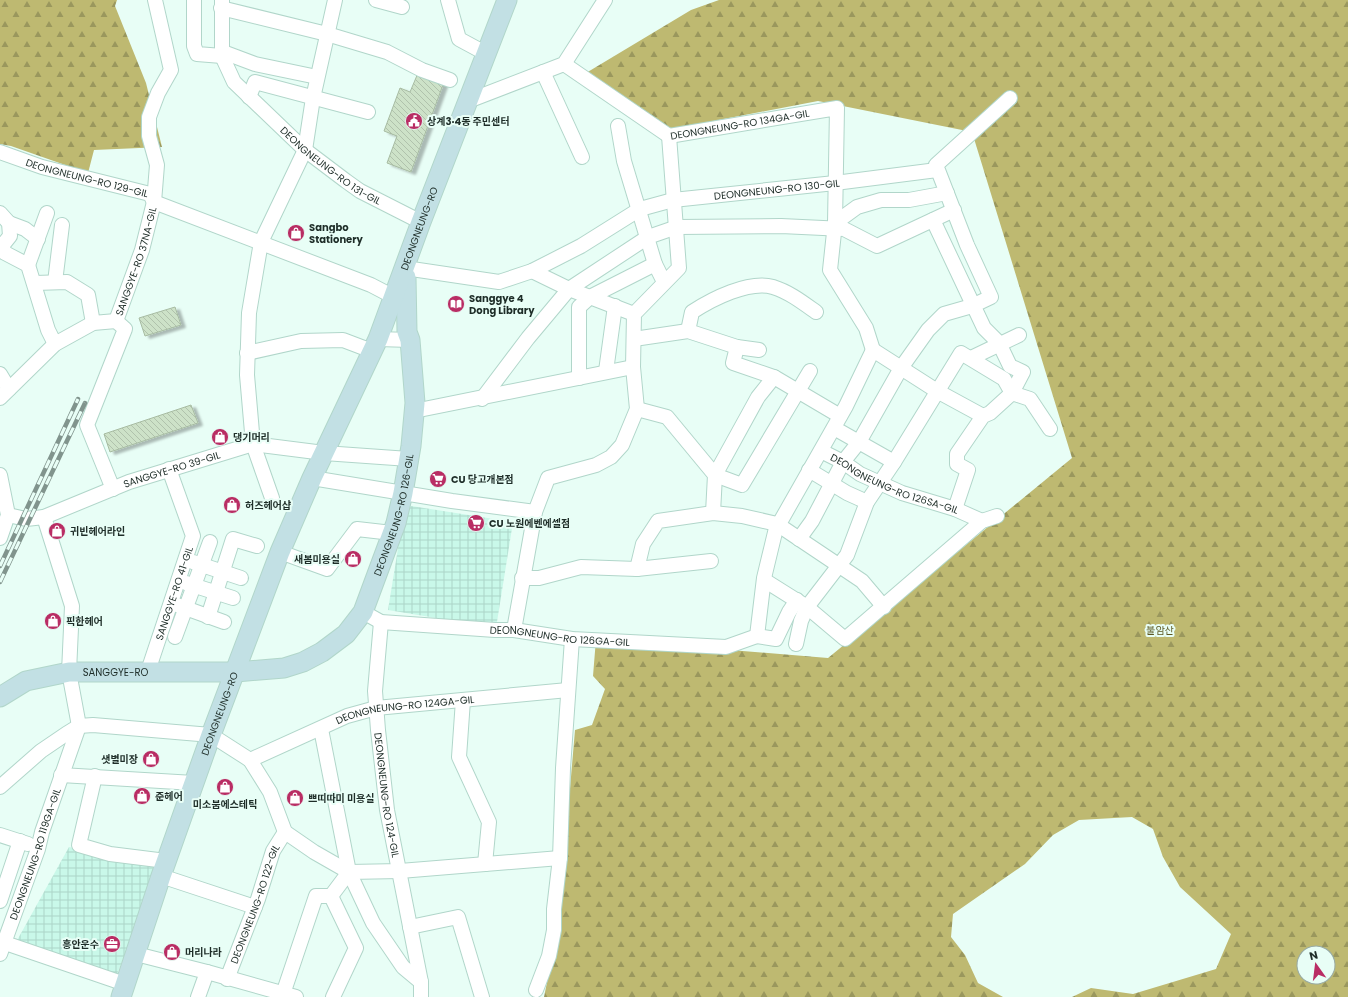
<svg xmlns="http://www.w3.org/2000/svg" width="1348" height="997" font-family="Poppins,'Noto Sans KR',sans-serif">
  <defs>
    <pattern id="industrial-grid" width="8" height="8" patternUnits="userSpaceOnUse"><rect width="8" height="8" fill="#c9f8e9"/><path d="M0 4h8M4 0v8" fill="none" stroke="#acd5c8"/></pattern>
    <pattern id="forest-firs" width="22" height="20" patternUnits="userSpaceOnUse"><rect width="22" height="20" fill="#beb971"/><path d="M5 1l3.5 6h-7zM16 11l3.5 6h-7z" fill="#9a975d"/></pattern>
    <pattern id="building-back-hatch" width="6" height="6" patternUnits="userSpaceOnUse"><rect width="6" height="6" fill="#cde2c8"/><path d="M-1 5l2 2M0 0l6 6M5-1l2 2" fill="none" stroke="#b0c2ac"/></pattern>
    <filter id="shadow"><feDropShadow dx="4.5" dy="2.5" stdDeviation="1" flood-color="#0004"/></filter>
  </defs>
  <rect width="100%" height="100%" fill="#e8fef6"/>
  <g fill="url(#industrial-grid)">
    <polygon points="405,505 513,522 496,628 388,610"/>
    <polygon points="69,847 159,866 116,977 15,944"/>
  </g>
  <g fill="url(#forest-firs)" fill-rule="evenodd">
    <polygon points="0,0 117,0 115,6 146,83 162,147 94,150 88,173 11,146 0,144"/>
    <path d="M719 0H1348V997H1072L1091 988 1133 994 1216 969 1231 934 1180 887 1163 857 1153 829 1132 817 1079 820 1053 835 1025 864 953 914 951 937 965 955 978 983 1003 997H544L558 929 575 730 592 725 605 689 593 676 596 639 828 658 1072 458 972 132 818 101 672 129 586 73 691 10ZM1304 953H1328V977H1304Z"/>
  </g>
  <g fill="url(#building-back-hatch)" stroke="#a7bba2" filter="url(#shadow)">
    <polygon points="418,73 444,82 411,172 387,163 397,136 384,131 400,88 410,92"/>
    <polygon points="175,307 181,325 145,336 139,318"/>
    <polygon points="191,405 198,423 110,452 104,434"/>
  </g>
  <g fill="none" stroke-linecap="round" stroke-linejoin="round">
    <g stroke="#b1d6ca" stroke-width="16">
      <g id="street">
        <polyline points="194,0 194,46 197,54 222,56"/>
        <path id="s1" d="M222 0V56L234 82 305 150 346 181 360 191 421 222"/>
        <polyline points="376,0 402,7"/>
        <polyline points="448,0 459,39 485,53"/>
        <polyline points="221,8 327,34 387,52 422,70 450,80"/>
        <polyline points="223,52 255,64 317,77"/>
        <path id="s2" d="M564 64 669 136 837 108 835 223 830 270 866 328 873 350"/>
        <polyline points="543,72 582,157"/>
        <polyline points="249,97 255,82 368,112"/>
        <polyline points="468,101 564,64 605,0"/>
        <polyline points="618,126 624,161 655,264 664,282"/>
        <path id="s3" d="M0 152 42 167 150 194 154 202 371 285 394 297"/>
        <polyline points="0,213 9,223 10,236 2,246"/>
        <polyline points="933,220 984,328 999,343 1010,366 1023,372 1012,393"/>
        <polyline points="9,223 25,229 38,239"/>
        <polyline points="835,223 857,207 881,200 909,200 947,193"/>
        <polyline points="0,247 2,246 5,253 28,265 48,330 55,344"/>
        <polyline points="28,265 47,213"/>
        <path id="s4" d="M405 268 499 282 532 271 581 246 640 209 673 200 835 183 937 170"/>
        <polyline points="532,271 569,289 634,314"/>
        <polyline points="55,282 62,225"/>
        <polyline points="35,283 67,282 88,295 93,323"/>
        <path id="s5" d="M116 321 142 250 154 202 157 165 149 136V117L158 93 171 70 155 0"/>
        <path d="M688 331 692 312C712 299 749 280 773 287 789 292 802 302 816 312"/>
        <polyline points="378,339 410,340"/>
        <polyline points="634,339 688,331 737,347 733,363 774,377 840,416"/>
        <polyline points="737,347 759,350"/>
        <polyline points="873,350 937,391 983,416"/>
        <polyline points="247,353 301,341 343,340 372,351"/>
        <polyline points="971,358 1019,335"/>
        <polyline points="606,371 615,306"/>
        <polyline points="0,374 9,389"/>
        <polyline points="774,377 758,397 715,475 742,485 810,371"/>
        <polyline points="579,378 579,307 590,297 655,264"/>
        <polyline points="0,398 55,344 93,323 116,321"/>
        <polyline points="482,399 528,338 569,289 648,237 677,227 781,226 844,229 877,246 954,210"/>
        <polyline points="637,409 667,417 715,475 713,513"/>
        <polyline points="414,411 633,367"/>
        <polyline points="834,428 894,462"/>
        <path id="s6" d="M821 451 843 462 860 474 902 493 955 509 982 521"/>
        <polyline points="809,470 847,493 867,502"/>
        <polyline points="0,475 8,515 0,538"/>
        <polyline points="312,478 452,501 535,512"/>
        <polyline points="113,489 87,425 125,329 116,321"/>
        <polyline points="272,498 253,444 247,375 249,313 261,242 305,150 313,98 335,0"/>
        <polyline points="955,509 968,470 957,464 957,454 983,416 990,413 1012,393 1030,399 1050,429"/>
        <path id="s7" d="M8 515 26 519 44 517 129 482 253 444 324 453 409 459"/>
        <polyline points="799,539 812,521 843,462 859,442 901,368 928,330 944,314 972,306 991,297 967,245 936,165 1010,98"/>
        <polyline points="280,552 327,569 357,529 392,533"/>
        <polyline points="193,562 241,578"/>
        <polyline points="637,569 643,544 658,521 713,513 742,516 777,524 862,581 884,607"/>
        <polyline points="522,578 539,578 581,567 637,569 711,561"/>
        <polyline points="764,580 807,607 845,639 982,521 997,516"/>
        <polyline points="186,583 233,598"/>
        <polyline points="177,605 224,622"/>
        <path id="s8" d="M363 612 381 622 495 630H514L572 639 726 647 757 636 764 578 777 524H779L846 406 873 350"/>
        <polyline points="208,617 233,539 257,546"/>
        <path id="s9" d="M381 622 375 691 378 730 387 810 421 982V997"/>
        <polyline points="514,630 535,512 548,478 596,465 611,457 622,445 637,409 633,367 634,314 679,268 669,136"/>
        <polyline points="757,636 776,639 789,612 797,600"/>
        <polyline points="175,637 210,542"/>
        <polyline points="796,644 801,621 807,607 847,555 867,502 894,462 961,353 1004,379 1012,393"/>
        <path id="s10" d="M148 671 193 536 169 469"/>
        <polyline points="463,700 459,757 489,822 485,864"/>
        <polyline points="321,729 349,872 373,923 403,967 421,982"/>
        <path id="s11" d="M250 760 347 716 376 708 568 690"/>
        <polyline points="61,775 194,783"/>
        <polyline points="95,776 79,845 110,854 166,861"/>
        <polyline points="0,787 41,751 66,734 79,726 93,725 211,735 250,760 270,792 285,832 314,852 349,872 400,871 560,858"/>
        <polyline points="0,835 28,844"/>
        <polyline points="161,876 255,907"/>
        <polyline points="331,896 356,948 333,997"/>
        <polyline points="0,901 20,841"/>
        <polyline points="410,927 458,917 482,997"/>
        <polyline points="5,943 125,984"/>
        <path id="s12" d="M0 954 38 849 42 832 79 726 69 672 72 606 44 517"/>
        <polyline points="136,954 207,972 296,997"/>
        <path id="s13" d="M227 979 258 899 273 851 285 832"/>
        <polyline points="536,990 549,956 554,930 554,909 560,858 563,768 572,639"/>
        <polyline points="283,994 316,896 331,896 349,872"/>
        <polyline points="198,997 207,972"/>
      </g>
    </g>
    <g stroke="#b1d6ca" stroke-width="21">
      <g id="secondary">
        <path id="s14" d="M0 697 26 681 69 672H236L284 668 303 662 322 652 346 634 363 612 396 523 403 493 411 446 415 403 410 340 407 332 406 277"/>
        <path id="s15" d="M121 997 161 876 211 735 280 552 312 478 378 339 421 222 507 0"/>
      </g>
    </g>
    <use href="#street" stroke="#fff" stroke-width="14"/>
    <use href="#secondary" stroke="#c2e0e4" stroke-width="19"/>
    <g stroke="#81948d" stroke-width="4.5">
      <g id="rail">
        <polyline points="0,566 78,399"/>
        <polyline points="0,582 85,403"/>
      </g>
    </g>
    <use href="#rail" stroke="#e8fef6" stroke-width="3" stroke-dasharray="9" stroke-linecap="butt"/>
  </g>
  <defs>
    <g id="civic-disc" transform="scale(0.9)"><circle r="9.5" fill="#b92d64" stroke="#e8fef6"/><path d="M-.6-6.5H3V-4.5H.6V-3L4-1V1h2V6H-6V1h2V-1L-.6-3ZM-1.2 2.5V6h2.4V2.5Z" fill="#fff"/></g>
    <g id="shop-disc" transform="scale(0.9)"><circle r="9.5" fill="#b92d64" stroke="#e8fef6"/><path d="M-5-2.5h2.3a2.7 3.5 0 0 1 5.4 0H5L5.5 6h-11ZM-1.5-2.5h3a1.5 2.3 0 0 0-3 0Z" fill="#fff"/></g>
    <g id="library-disc" transform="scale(0.9)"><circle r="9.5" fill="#b92d64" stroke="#e8fef6"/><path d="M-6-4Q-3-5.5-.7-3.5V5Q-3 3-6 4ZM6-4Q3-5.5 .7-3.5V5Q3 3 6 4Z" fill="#fff"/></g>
    <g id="supermarket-disc" transform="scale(0.9)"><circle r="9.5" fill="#b92d64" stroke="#e8fef6"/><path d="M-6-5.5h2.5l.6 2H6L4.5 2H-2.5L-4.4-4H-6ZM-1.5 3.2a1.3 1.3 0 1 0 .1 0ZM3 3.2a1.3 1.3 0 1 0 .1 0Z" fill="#fff"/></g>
    <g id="office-disc" transform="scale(0.9)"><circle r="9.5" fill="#b92d64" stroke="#e8fef6"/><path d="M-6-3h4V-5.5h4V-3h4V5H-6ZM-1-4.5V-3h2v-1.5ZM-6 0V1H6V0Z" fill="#fff"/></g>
  </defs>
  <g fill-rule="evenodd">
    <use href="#civic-disc" x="414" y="121"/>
    <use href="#shop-disc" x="296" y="233"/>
    <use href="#library-disc" x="456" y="304"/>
    <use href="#shop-disc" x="220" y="437"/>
    <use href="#supermarket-disc" x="438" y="479"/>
    <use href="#shop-disc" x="232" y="505"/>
    <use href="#supermarket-disc" x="476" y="523"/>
    <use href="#shop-disc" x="57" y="531"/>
    <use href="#shop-disc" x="353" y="559"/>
    <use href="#shop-disc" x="53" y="621"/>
    <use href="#shop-disc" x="151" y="759"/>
    <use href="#shop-disc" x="225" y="787"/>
    <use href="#shop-disc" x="142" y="796"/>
    <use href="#shop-disc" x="295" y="798"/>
    <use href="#office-disc" x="112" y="944"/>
    <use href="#shop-disc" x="172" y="952"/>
  </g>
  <g text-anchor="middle" stroke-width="4" stroke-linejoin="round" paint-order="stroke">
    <g font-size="10" font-weight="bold" fill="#1e2d28" stroke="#e8fef6" text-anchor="start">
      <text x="427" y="125">상계3·4동 주민센터</text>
      <text x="309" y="231">Sangbo<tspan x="309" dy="12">Stationery</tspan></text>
      <text x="469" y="302">Sanggye 4<tspan x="469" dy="12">Dong Library</tspan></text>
      <text x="233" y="441">댕기머리</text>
      <text x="451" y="483">CU 당고개본점</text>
      <text x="245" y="509">허즈헤어샵</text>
      <text x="489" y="527">CU 노원에벤에셀점</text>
      <text x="70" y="535">귀빈헤어라인</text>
      <text x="340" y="563" text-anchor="end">새봄미용실</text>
      <text x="66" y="625">픽한헤어</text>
      <text x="138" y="763" text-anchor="end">샛별미장</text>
      <text x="155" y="800">준헤어</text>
      <text x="308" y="802">쁘띠따미 미용실</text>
      <text x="225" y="808" text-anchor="middle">미소붐에스테틱</text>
      <text x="99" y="948" text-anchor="end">흥안운수</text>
      <text x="185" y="956">머리나라</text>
    </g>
    <g font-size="10" fill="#1e2d28" stroke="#e8fef6">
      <text dy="4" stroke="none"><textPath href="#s2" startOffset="199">DEONGNEUNG-RO 134GA-GIL</textPath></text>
      <text dy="4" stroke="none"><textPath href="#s1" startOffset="213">DEONGNEUNG-RO 131-GIL</textPath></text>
      <text dy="4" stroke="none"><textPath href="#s3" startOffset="91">DEONGNEUNG-RO 129-GIL</textPath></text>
      <text dy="4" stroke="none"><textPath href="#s4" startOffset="393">DEONGNEUNG-RO 130-GIL</textPath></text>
      <text dy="4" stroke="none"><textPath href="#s15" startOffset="825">DEONGNEUNG-RO</textPath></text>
      <text dy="4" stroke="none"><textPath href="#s5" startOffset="63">SANGGYE-RO 37NA-GIL</textPath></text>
      <text dy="4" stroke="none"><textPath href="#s7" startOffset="173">SANGGYE-RO 39-GIL</textPath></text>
      <text dy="4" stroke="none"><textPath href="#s6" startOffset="81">DEONGNEUNG-RO 126SA-GIL</textPath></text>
      <text dy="4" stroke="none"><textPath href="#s14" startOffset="491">DEONGNEUNG-RO 126-GIL</textPath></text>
      <text dy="4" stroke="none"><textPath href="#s10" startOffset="82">SANGGYE-RO 41-GIL</textPath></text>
      <text dy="4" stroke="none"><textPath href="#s8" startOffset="200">DEONGNEUNG-RO 126GA-GIL</textPath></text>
      <text dy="4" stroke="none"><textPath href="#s14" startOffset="121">SANGGYE-RO</textPath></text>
      <text dy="4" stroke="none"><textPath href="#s11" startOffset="165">DEONGNEUNG-RO 124GA-GIL</textPath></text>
      <text dy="4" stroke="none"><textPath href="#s15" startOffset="300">DEONGNEUNG-RO</textPath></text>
      <text dy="4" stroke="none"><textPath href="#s9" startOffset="174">DEONGNEUNG-RO 124-GIL</textPath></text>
      <text dy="4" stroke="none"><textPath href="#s12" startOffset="106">DEONGNEUNG-RO 119GA-GIL</textPath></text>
      <text dy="4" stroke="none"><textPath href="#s13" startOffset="80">DEONGNEUNG-RO 122-GIL</textPath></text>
    </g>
    <g font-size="10" fill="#5c5822" stroke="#e8fef6">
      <text x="1160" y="634">불암산</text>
    </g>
  </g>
  <g transform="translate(1316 965) rotate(346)"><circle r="19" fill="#e8fef6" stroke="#97aaa4"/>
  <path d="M0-3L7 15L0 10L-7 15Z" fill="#b92d64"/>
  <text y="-6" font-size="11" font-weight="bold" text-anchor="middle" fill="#1e2d28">N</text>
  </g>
</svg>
